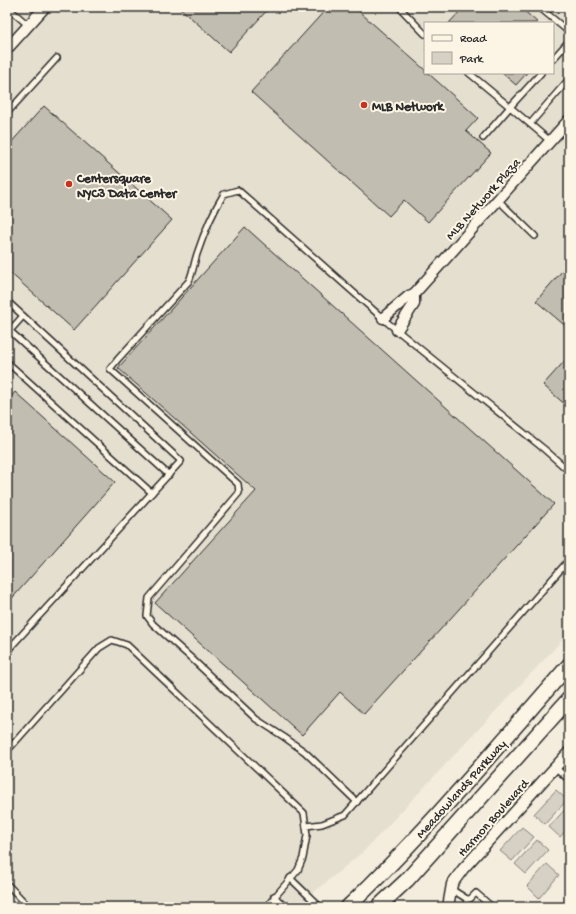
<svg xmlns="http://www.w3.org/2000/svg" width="576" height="914" font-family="'Gochi Hand',sans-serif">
  <rect width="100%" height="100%" fill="#f4edde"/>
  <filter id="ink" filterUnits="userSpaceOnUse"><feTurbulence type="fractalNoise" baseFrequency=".025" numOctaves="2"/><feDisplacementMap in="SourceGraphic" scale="8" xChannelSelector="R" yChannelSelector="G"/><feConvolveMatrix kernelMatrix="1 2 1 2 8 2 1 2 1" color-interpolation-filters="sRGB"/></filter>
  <g filter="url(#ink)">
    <path fill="#e5dfd0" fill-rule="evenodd" d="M7 7H569V633L365 850 296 907H22L7 892ZM425 23H553V73H425Z"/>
    <g fill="#d6d1c4" stroke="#807e78">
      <polygon points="556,790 567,800 545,824 534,814"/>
      <polygon points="569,805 569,827 560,837 549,827"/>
      <polygon points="522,827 534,837 512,861 500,851"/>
      <polygon points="537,840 548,850 526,874 515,864"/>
      <polygon points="547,864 559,875 539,898 527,886"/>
    </g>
    <g fill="#c2bdb1" stroke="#2b2b2b">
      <polygon points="179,7 270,7 229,52"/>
      <polygon points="328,7 354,7 425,70 425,73 428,73 478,118 466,131 491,153 428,222 404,200 389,216 251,92"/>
      <polygon points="464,7 520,7 538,23 449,23"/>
      <polygon points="502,73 527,73 516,85"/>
      <polygon points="44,106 172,220 74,330 7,270 7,147"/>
      <polygon points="245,227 554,504 364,714 340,692 302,735 155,603 256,491 118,368"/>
      <polygon points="569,263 569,329 536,301"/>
      <polygon points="569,356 569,408 543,385"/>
      <polygon points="15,392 115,482 7,604 7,401"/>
    </g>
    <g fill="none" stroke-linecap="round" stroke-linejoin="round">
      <g stroke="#2b2b2b" stroke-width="8">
        <g id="lane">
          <polyline points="7,7 28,25"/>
          <polyline points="399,7 425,34"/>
          <polyline points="539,7 569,32"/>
          <polyline points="553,59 569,41"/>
          <polyline points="469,73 510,107 541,73"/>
          <polyline points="7,113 57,58"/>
          <polyline points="530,124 569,79"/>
          <polyline points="483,138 510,107 550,141"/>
          <polyline points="498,200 535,236"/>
          <polyline points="7,301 181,461 7,651"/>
          <polyline points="10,331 169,475"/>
          <polyline points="7,334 23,316"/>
          <polyline points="7,362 152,493"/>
          <polyline points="7,751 99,648 112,640 127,645 304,813 307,835 303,858 298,870 266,907"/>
          <polyline points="555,767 569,780"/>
          <path d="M357 802 305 752 284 737 256 719 190 657 153 624 147 616 149 598 239 493 238 484 110 369 118 359 189 281C193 272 194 263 197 254 204 233 212 213 224 194L238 190 388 323 544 449 569 471"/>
          <polyline points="306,826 322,824 345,815 569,560"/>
          <polyline points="290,878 320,907"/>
          <polyline points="7,884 29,907"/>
          <polyline points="451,889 467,899 470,899 476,893 492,907"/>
          <polyline points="274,896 285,907"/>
          <polyline points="466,907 467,899"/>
        </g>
      </g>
      <g stroke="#2b2b2b" stroke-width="13">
        <g id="street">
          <polyline points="7,49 45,7"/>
          <polyline points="414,294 569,120"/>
          <polyline points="383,318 409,296 414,294 414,304 397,330"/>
          <polyline points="448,907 452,884 463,869 569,752"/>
        </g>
      </g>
      <g stroke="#2b2b2b" stroke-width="17">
        <g id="secondary">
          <path d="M348 907C427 831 497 747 569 665"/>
          <polyline points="378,907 407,880 569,699"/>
        </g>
      </g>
      <use href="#lane" stroke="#fcf5e5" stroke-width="5"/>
      <use href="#street" stroke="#fcf5e5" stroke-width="10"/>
      <use href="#secondary" stroke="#fcf5e5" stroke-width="14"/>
    </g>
  </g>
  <g fill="#c8321e" stroke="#fcf5e5" stroke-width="1.5">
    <circle cx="364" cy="105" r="4"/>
    <circle cx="69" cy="184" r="4"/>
  </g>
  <g text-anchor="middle" stroke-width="4" stroke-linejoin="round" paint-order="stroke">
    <g font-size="13" font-weight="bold" fill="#2b2b2b" stroke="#fcf5e5" text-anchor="start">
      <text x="372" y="110">MLB Network</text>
      <text x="77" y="182">Centersquare<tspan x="77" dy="15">NYC3 Data Center</tspan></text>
    </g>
    <g font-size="13" fill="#2b2b2b" stroke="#fcf5e5">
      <text transform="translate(482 198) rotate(-48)" y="5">MLB Network Plaza</text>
      <text transform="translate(460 788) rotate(-48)" y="5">Meadowlands Parkway</text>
      <text transform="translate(492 817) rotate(-48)" y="5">Harmon Boulevard</text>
    </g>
  </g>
  <rect width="576" height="914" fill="none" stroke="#fcf5e5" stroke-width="24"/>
  <rect x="12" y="12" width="552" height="890" fill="none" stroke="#2b2b2b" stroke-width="1.5" filter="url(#ink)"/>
  <rect x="424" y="22" width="130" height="52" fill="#fcf5e5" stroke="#a8a49b"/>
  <rect x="432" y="35" width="20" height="6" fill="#fcf5e5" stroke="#a8a49b"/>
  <text x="460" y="42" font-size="12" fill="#2b2b2b">Road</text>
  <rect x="432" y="52" width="20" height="12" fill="#d6d1c4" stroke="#a8a49b"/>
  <text x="460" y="62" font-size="12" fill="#2b2b2b">Park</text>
</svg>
